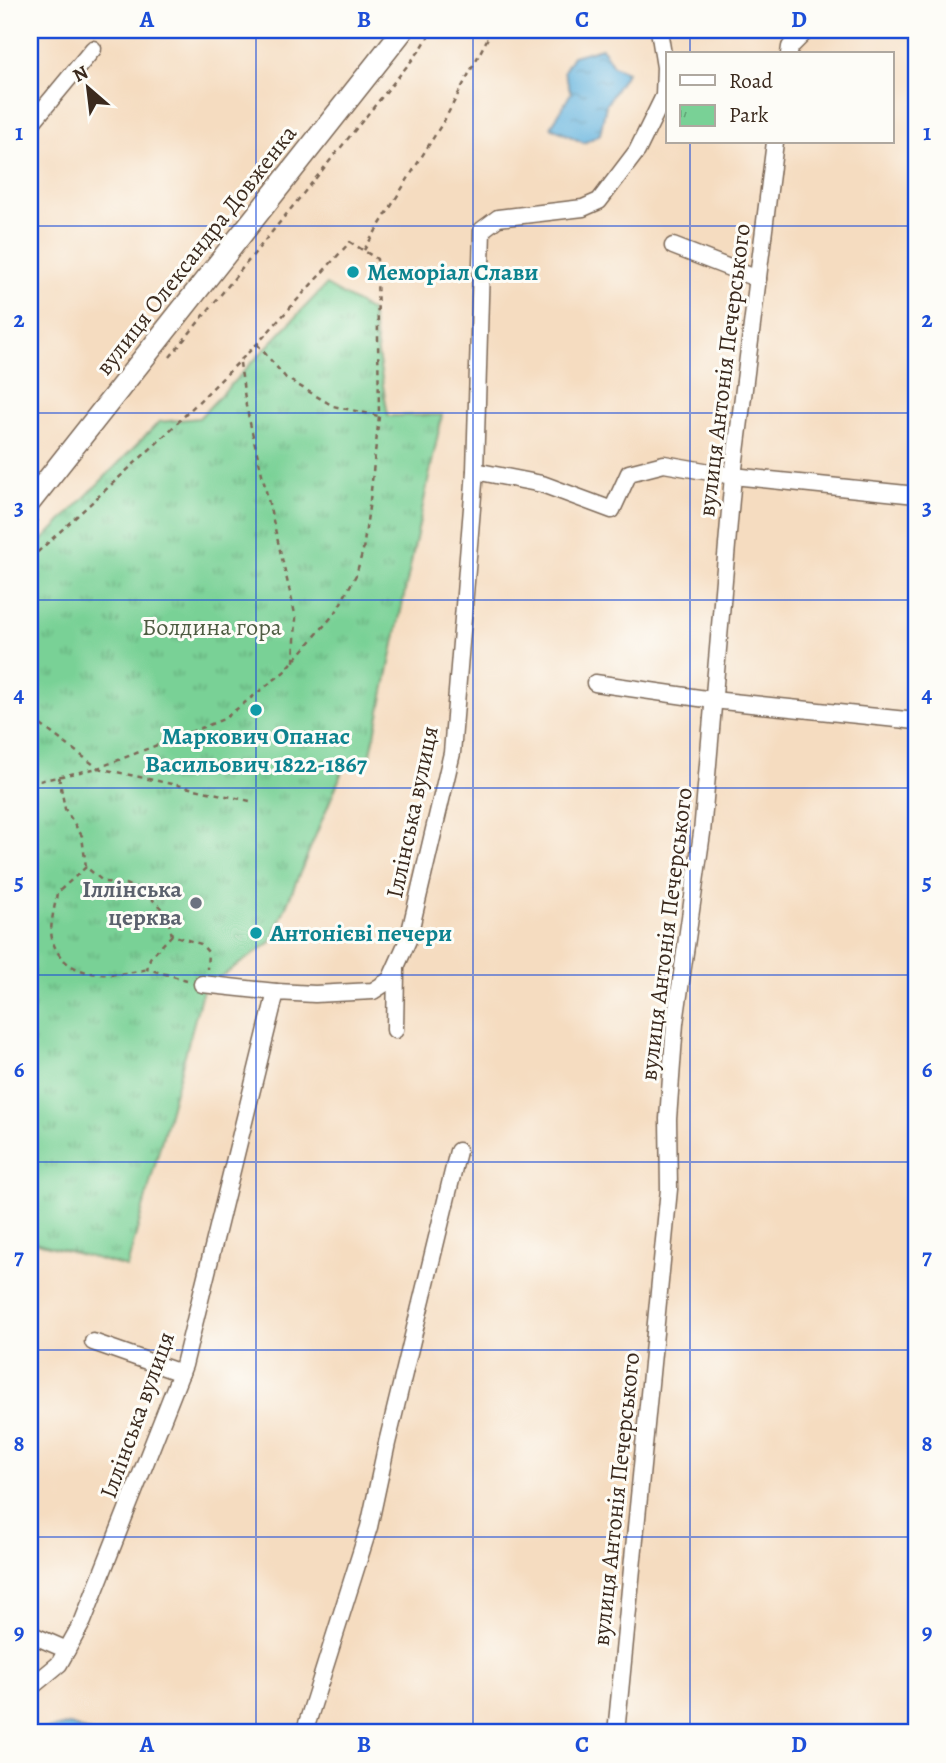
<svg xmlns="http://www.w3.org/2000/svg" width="946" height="1763" font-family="Alegreya,serif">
  <defs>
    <pattern id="park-tufts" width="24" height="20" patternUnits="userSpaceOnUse" patternTransform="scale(1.75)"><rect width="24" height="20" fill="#79d196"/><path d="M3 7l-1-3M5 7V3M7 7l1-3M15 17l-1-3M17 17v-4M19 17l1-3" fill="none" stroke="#64aa7a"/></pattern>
    <pattern id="water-ripples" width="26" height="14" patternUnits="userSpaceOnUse" patternTransform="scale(1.75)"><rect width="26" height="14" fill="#64b3de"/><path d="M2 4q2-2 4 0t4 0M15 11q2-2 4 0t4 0" fill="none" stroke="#5492b3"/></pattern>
  </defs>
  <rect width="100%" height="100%" fill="#fdfcf7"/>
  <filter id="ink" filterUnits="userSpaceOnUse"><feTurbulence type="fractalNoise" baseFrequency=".0143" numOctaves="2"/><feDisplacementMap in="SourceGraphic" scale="14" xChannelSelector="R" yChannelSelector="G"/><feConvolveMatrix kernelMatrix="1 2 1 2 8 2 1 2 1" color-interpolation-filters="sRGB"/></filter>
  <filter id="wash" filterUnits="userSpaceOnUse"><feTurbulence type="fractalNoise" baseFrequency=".00686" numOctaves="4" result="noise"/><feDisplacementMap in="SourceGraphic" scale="28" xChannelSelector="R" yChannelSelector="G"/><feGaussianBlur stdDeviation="1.57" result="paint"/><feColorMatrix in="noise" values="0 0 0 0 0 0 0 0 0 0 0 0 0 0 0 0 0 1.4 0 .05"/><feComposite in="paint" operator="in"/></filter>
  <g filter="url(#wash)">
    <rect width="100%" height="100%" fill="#f5dcc0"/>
    <polygon fill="url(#park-tufts)" stroke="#5a7e5a" stroke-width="2" points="326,285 371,311 388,416 442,415 370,758 345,765 271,942 203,989 127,1267 30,1241 30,553 159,422 199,418"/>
    <g fill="url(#water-ripples)" stroke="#506e7e" stroke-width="2">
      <polygon points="602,48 613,66 627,72 606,105 600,134 584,143 551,127 571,93 564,71 573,56"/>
      <polygon points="70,1725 92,1733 33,1733 35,1731"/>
    </g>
  </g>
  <g filter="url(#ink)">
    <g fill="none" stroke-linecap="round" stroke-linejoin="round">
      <g stroke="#7c6857" stroke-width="19">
        <g id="minor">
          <polyline points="789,54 790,47 807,30"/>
          <polyline points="30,125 93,49"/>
          <polyline points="673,246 758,279"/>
          <polyline points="475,471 542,484 612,510 629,473 664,464 733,476 916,495"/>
          <polyline points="595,683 713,700 916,721"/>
          <polyline points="202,984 276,992"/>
          <polyline points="395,1030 396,970"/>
          <polyline points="30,1162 31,1162"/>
          <polyline points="93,1342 181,1373"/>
          <polyline points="30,1634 67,1650"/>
          <polyline points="30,1688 59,1664 83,1621 184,1365 276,992 315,994 373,991 390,980 408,940 452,753 475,471 482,230 498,218 583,208 599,201 637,151 664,96 665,67 659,30"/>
          <polyline points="304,1733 369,1527 387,1443 458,1151"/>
          <polyline points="616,1733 669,1189 668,1119 675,1023 702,833 733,476 775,142"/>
        </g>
      </g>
      <g stroke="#7c6857" stroke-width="24">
        <polyline id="major" points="30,502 403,30"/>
      </g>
      <g stroke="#7c6857" stroke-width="2.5" stroke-dasharray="5 5" stroke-linecap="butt">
        <polyline points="364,250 445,119 492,30"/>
        <polyline points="257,344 286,378 333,406 379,416"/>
        <polyline points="170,357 421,49 432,30"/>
        <polyline points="240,363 246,406 296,618 294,662"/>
        <polyline points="30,529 37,520"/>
        <polyline points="30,559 160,440 257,344 350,242 377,259 379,416 370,500 363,550 356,575 336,612 284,672 224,719 98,768 30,717"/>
        <polyline points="59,777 65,809 82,836 86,867 104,882 125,884 144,891 166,913 172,935 201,944 208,952 207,969"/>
        <polyline points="30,783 98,768 250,801"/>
        <path d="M86 867 57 893C55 907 48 929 53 942 65 981 115 977 147 969"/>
        <polyline points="172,935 150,958 147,969 187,980"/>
      </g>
      <use href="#minor" stroke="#fff" stroke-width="16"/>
      <use href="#major" stroke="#fff" stroke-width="21"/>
    </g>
  </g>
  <path fill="none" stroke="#1d4ed8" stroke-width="2" stroke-opacity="0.55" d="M256 30V1733M473 30V1733M690 30V54M690 142V1733M30 226H916M30 413H916M30 600H916M30 788H916M30 975H916M30 1162H916M30 1350H916M30 1537H916"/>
  <g fill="#0f9aa8" stroke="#fdfcf7" stroke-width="2.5">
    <circle cx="353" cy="272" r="7"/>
    <circle cx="256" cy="710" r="7"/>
    <circle cx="256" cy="933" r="7"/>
  </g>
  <circle fill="#6b7280" stroke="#fdfcf7" stroke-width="2.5" cx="196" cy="903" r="7"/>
  <g text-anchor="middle" stroke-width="6" stroke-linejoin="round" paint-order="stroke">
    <g font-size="24" fill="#3b2a1e" stroke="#fdfcf7">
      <text transform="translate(196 250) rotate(-52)" y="8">вулиця Олександра Довженка</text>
      <text transform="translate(724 370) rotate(-83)" y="8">вулиця Антонія Печерського</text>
      <text transform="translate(412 812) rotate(-78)" y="8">Іллінська вулиця</text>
      <text transform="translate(666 934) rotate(-83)" y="8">вулиця Антонія Печерського</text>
      <text transform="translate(137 1415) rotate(-70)" y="8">Іллінська вулиця</text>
      <text transform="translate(616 1499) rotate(-84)" y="8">вулиця Антонія Печерського</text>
    </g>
    <g font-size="24" font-weight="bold" fill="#0d838f" stroke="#fdfcf7" text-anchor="start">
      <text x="367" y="280">Меморіал Слави</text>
      <text x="256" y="744" text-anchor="middle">Маркович Опанас<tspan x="256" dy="28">Васильович 1822-1867</tspan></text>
      <text x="270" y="941">Антонієві печери</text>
    </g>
    <g font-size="24" fill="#4e5c42" stroke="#fdfcf7">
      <text x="212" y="635">Болдина гора</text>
    </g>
    <g font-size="24" font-weight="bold" fill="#5b616d" stroke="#fdfcf7" text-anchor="end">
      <text x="182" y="897">Іллінська<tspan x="182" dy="28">церква</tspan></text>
    </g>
  </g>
  <rect width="946" height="1763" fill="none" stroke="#fdfcf7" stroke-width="77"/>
  <rect x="666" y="52" width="228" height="91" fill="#fdfcf7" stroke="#afa8a0" stroke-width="2"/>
  <rect x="680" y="75" width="35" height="10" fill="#ffffff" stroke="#afa8a0" stroke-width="2"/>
  <text x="729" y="88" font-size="21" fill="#3b2a1e">Road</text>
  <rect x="680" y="105" width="35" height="21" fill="url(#park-tufts)" stroke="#afa8a0" stroke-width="2"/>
  <text x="729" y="122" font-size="21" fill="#3b2a1e">Park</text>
  <g transform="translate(88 88) rotate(332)" stroke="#fdfcf7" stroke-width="5" paint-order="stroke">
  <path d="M0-5L12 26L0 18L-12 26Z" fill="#3b2a1e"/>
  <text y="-10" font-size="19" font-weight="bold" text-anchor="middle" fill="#3b2a1e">N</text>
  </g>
  <rect x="38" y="38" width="870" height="1686" fill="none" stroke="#1d4ed8" stroke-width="2.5"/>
  <g font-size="23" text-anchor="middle" font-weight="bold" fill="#1d4ed8">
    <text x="147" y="27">A</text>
    <text x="364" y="27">B</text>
    <text x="582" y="27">C</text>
    <text x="799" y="27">D</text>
    <text x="19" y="140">1</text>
    <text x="927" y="140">1</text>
    <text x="19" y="327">2</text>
    <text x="927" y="327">2</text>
    <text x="19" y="515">3</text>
    <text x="927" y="515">3</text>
    <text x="19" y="702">4</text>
    <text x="927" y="702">4</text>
    <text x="19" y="889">5</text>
    <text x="927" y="889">5</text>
    <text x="19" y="1077">6</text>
    <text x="927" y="1077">6</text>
    <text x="19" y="1264">7</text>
    <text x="927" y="1264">7</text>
    <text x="19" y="1451">8</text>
    <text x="927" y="1451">8</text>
    <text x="19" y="1639">9</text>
    <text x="927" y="1639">9</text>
    <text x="147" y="1752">A</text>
    <text x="364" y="1752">B</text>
    <text x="582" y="1752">C</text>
    <text x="799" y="1752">D</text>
  </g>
</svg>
